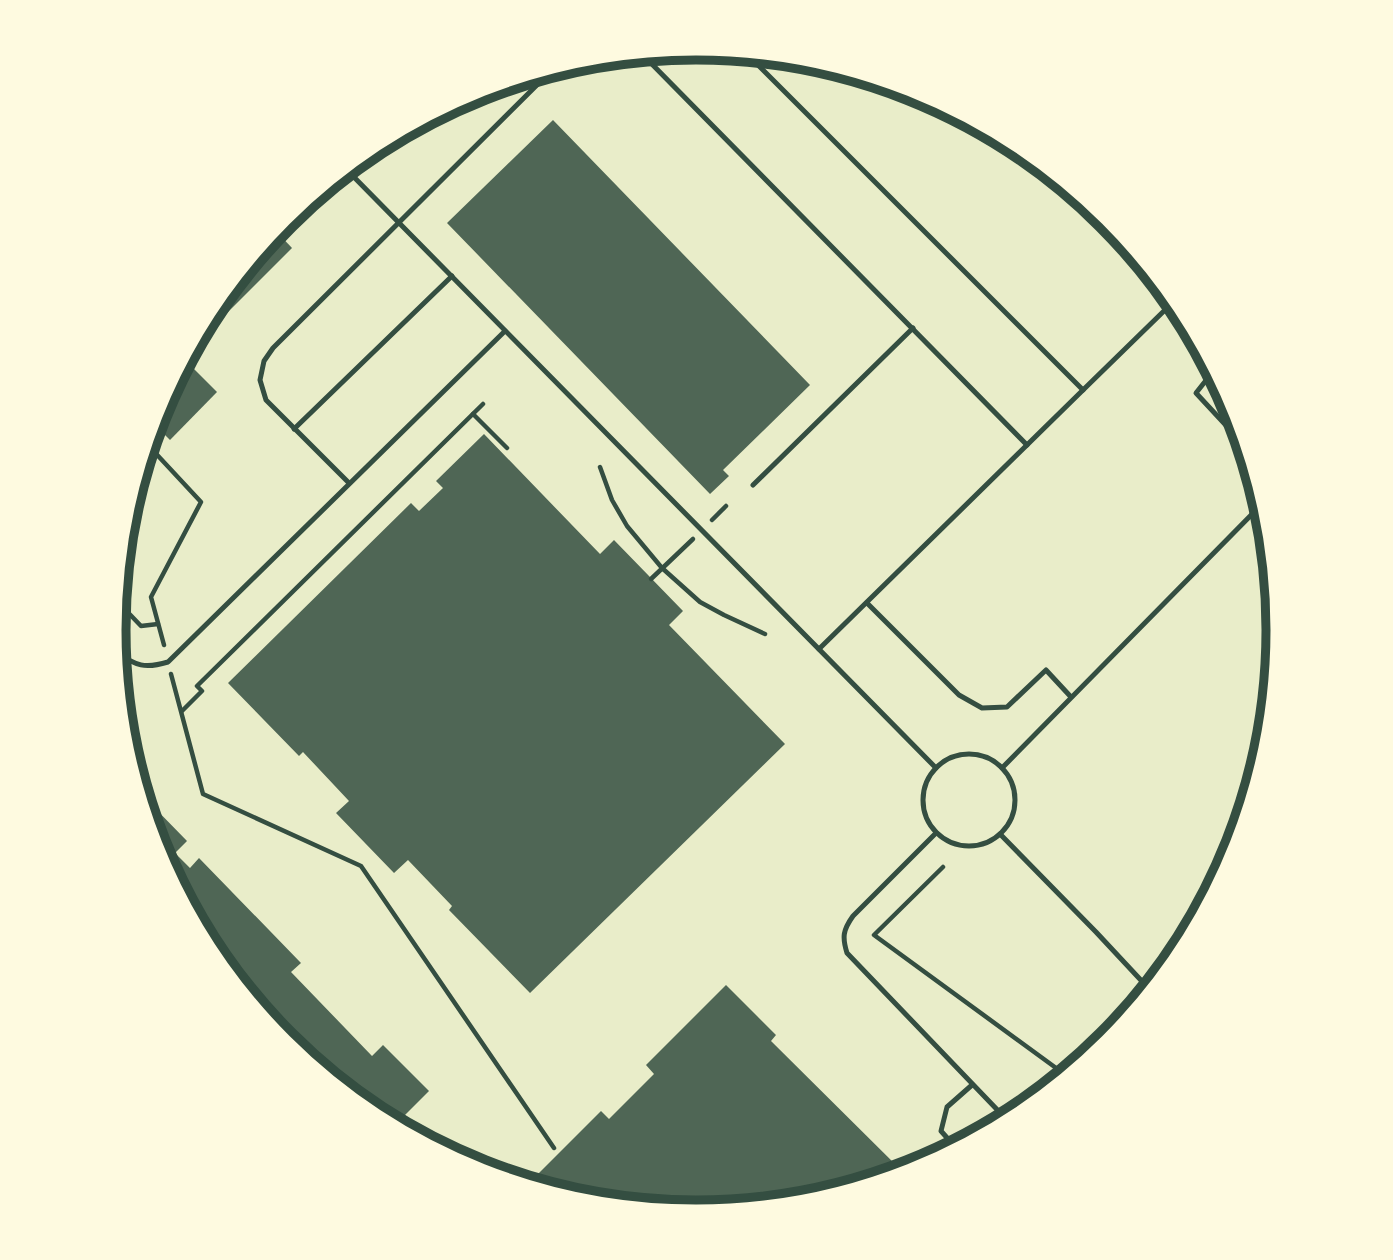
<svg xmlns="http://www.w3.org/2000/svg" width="1393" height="1260" font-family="Signika,sans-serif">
  <rect width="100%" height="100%" fill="#e9edc9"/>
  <g fill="#4f6655">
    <polygon points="553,120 810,385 723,470 729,476 710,494 447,223"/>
    <polygon points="275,230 292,248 198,342 195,338 212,306"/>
    <polygon points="184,359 217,392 170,440 153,423 158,407"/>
    <polygon points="484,434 600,554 614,540 683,611 669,625 785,744 530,993 449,910 452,906 408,860 394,873 336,813 349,801 303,752 299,756 228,683 411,503 419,511 443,488 436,481"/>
    <polygon points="145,798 187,841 175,853 190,868 199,858 301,963 291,972 372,1056 383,1045 429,1091 394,1126 372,1114 284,1042 212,953 158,853 142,801"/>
    <polygon points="726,985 776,1035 771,1041 904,1173 810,1202 696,1213 582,1201 527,1185 601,1111 609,1119 654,1074 646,1065"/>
  </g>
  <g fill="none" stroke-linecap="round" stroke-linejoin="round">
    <g stroke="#344e41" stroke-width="4.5">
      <polyline points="473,414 507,448"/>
      <polyline points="147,444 201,502 151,597 164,645"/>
      <polyline points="600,467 612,500 627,526 662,568 700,602 724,615 765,634"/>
      <polyline points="712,520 726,506"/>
      <polyline points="651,579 693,539"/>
      <polyline points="117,601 141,626 158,624"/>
      <polyline points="171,674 203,794 361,866 554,1148"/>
      <polyline points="182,711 202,691 197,686 483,404"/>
      <polyline points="943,867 874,935 1067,1076"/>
    </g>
    <g stroke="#344e41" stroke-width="5">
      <polyline points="745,52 1083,390 819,649"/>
      <polyline points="641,53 1027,445"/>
      <polyline points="345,168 936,768"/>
      <polyline points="1164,286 1167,308"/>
      <polyline points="1215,369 1196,393 1247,448"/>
      <polyline points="1083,390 1167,308 1183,309"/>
      <polyline points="294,429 452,276"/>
      <polyline points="349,483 266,400 260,380 264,361 273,348 555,67"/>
      <polyline points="753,485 913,328"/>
      <polyline points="867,603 959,695 982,708 1007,707 1046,670 1071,697"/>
      <path d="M116 652C136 666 145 669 168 662L505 331"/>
      <circle cx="969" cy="800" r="46"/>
      <polyline points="1002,768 1264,502"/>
      <path d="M936 833 853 916C843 930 842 937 847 953L1008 1121"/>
      <polyline points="1000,834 1096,932 1151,991"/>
      <polyline points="957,1149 941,1131 947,1107 972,1085"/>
    </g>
  </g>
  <path d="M0 0H1393V1260H0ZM126 630a570 570 0 1 1 1140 0a570 570 0 1 1-1140 0Z" fill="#fefae0" fill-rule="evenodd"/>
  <path fill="none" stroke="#344e41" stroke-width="9" d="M126 630a570 570 0 1 1 1140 0a570 570 0 1 1-1140 0Z"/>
</svg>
